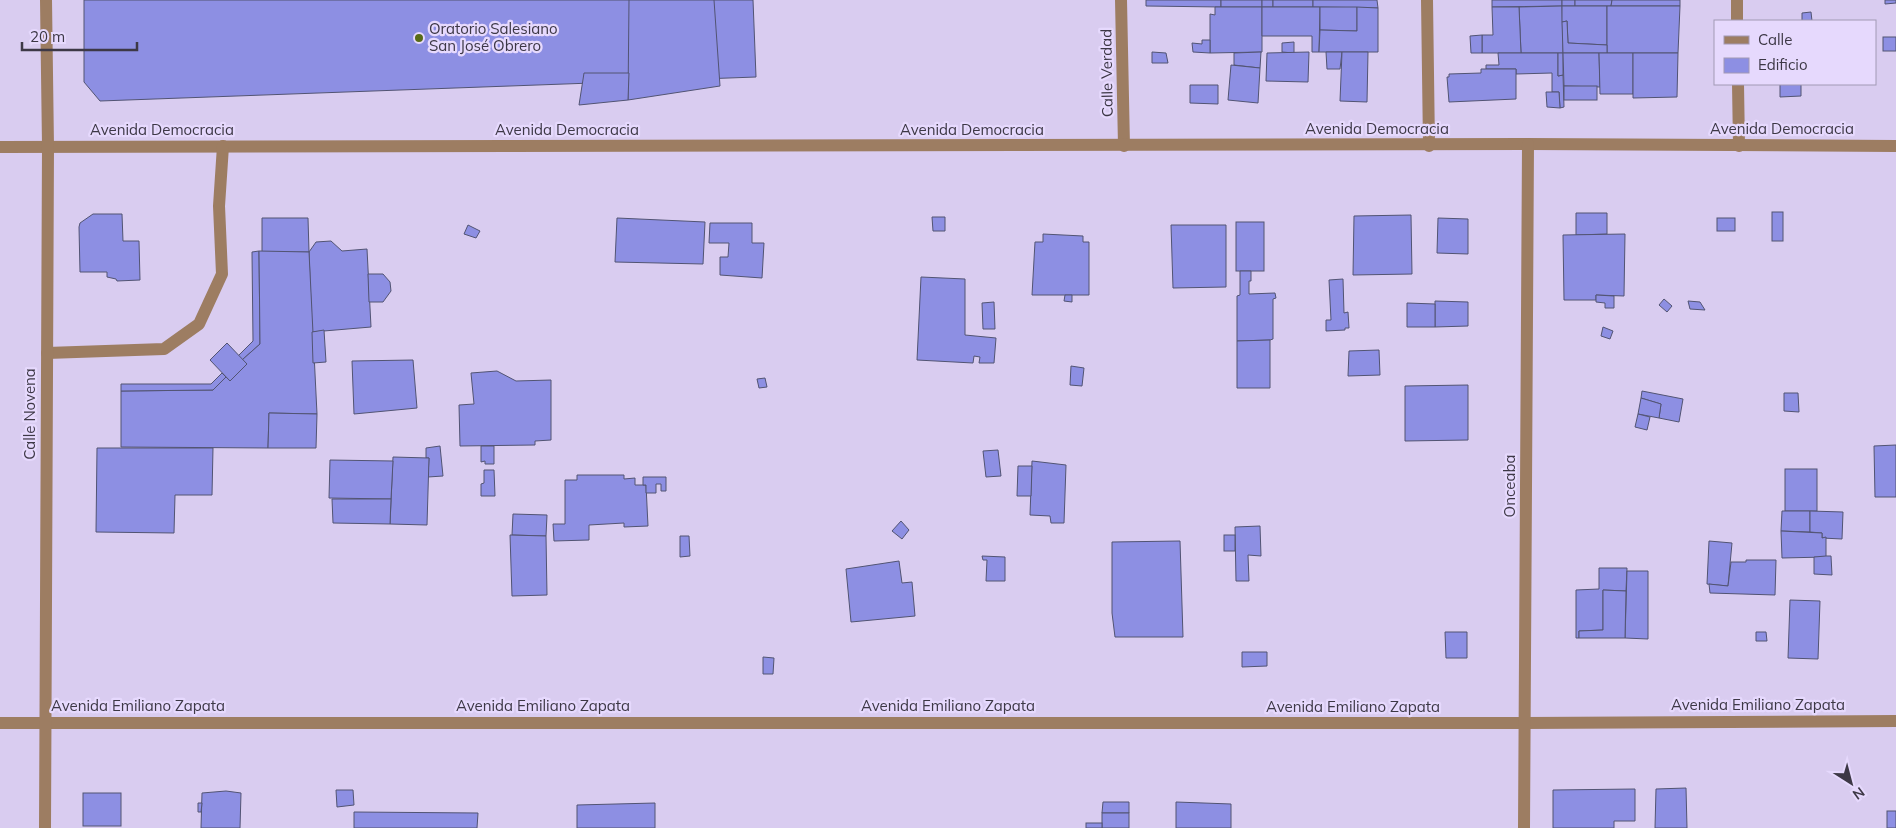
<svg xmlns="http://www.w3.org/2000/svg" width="1896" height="828" font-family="Mulish,sans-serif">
  <rect width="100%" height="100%" fill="#d9ccf0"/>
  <g fill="#8d8fe3" stroke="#525473">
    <polygon points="84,0 753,0 756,77 100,101 84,82"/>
    <polygon points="629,0 714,0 720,86 628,100"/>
    <polygon points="1146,0 1221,0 1221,7 1146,6"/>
    <rect x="1221" y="0" width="41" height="7"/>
    <rect x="1262" y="0" width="11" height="7"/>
    <rect x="1273" y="0" width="40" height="7"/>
    <polygon points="1313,0 1377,0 1378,8 1313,7"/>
    <polygon points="1492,0 1562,0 1562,6 1492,7"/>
    <rect x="1562" y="0" width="13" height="6"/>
    <polygon points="1575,0 1612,0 1611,6 1575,6"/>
    <polygon points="1612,0 1680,0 1680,6 1611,6"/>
    <polygon points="1885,0 1896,0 1896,3 1885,4"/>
    <polygon points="1562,6 1563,53 1521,53 1519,7"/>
    <polygon points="1562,6 1607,6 1607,45 1568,43 1567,21 1562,22"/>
    <polygon points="1607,6 1680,6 1678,53 1607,53"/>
    <polygon points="1215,7 1262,7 1262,52 1210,53 1210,14 1215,15"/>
    <polygon points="1262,7 1320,7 1319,52 1312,52 1312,36 1262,36"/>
    <polygon points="1320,7 1357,7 1357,31 1320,30"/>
    <polygon points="1357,7 1378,8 1378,52 1319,52 1320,30 1357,31"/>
    <polygon points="1492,7 1519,7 1521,53 1482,53 1482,35 1493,35"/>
    <polygon points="1811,12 1812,21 1802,21 1802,13"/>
    <polygon points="1567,21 1568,43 1607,45 1607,53 1563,53 1562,22"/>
    <polygon points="1482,35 1482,53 1471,53 1470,36"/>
    <rect x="1883" y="37" width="13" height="14"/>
    <polygon points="1202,40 1210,40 1210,53 1193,52 1192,43 1202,44"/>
    <polygon points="1294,42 1294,53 1282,52 1282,43"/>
    <polygon points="1152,52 1166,53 1168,63 1152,63"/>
    <polygon points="1261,52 1260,68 1234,65 1234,53"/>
    <polygon points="1309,52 1308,82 1266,81 1267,53"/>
    <polygon points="1326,52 1342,52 1340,69 1327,69"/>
    <polygon points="1342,52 1368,52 1367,102 1340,101"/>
    <polygon points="1498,53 1558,53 1558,76 1563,75 1564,107 1560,108 1559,92 1552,92 1552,73 1516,74 1516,69 1486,69 1486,65 1499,65"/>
    <polygon points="1558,53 1563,53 1563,75 1558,76"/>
    <polygon points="1563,53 1599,53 1600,87 1564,86"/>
    <polygon points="1599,53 1633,53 1633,94 1600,94"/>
    <polygon points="1633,53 1678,53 1677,97 1633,98"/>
    <polygon points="1231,65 1260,68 1258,103 1228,100"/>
    <polygon points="1481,69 1516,69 1516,99 1449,102 1447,77 1449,77 1449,74 1481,73"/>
    <polygon points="584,73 629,73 628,100 579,105"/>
    <polygon points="1780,84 1801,84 1801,96 1780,97"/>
    <polygon points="1190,85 1218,85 1218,104 1190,103"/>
    <rect x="1564" y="86" width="33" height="14"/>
    <polygon points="1546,92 1559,92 1560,108 1547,107"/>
    <rect x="1772" y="212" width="11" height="29"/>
    <polygon points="1576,213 1607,213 1607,234 1576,235"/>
    <polygon points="93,214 122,214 123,241 139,241 140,280 117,281 116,279 107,277 107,272 80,272 79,227 80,223"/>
    <polygon points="1411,215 1412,274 1353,275 1354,216"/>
    <polygon points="932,217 945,217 945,231 933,231"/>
    <polygon points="262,218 308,218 309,252 262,252"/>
    <polygon points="617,218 705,222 703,264 615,262"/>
    <polygon points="1438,218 1468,219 1468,254 1437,253"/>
    <rect x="1717" y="218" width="18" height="13"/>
    <rect x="1236" y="222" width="28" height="49"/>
    <polygon points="710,223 752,223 752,243 764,243 762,278 720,275 720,257 728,257 729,243 709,243"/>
    <polygon points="468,225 480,231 476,238 464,234"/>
    <polygon points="1171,225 1226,225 1226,287 1173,288"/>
    <polygon points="1043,234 1083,236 1083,242 1089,242 1089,295 1032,295 1035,242 1043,242"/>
    <polygon points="1625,234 1624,296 1596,295 1596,300 1564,300 1563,235"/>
    <polygon points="331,241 342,251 367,249 371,327 312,332 309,252 316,242"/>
    <polygon points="259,251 260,344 242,360 238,356 253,341 252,252"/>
    <polygon points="259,251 309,252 317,414 269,413 268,448 121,447 121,391 213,390 226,377 230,381 247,364 242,360 260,344"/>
    <polygon points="1240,271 1251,271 1251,281 1249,281 1249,294 1275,293 1276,298 1273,299 1273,339 1270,340 1237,341 1237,296 1240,295"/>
    <polygon points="368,274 383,274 390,282 391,291 383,302 369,302"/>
    <polygon points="921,277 965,279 965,335 996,338 994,363 979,363 980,357 974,356 973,363 917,360"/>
    <polygon points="1343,279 1344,313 1348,312 1349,328 1345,328 1345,330 1326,331 1326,320 1331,320 1329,280"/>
    <polygon points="1065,295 1072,295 1072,302 1064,301"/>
    <polygon points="1596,295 1614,296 1614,308 1605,308 1605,303 1596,302"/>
    <polygon points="1664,299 1672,306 1667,312 1659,305"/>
    <polygon points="1435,301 1468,302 1468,326 1435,327"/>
    <polygon points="1688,301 1700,302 1705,310 1690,309"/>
    <polygon points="994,302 995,329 983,329 982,303"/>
    <polygon points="1407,303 1435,304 1435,327 1407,327"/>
    <polygon points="1603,327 1613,331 1610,339 1601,336"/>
    <polygon points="324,330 326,362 313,363 312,332"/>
    <polygon points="1270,340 1270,388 1237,388 1237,341"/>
    <polygon points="227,343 247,364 230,381 210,360"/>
    <polygon points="1379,350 1380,375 1348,376 1349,351"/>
    <polygon points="413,360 417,408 354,414 352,361"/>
    <polygon points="1071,366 1084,368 1082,386 1070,385"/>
    <polygon points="497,371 516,381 551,380 551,440 535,441 535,445 460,446 459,405 474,404 471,373"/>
    <polygon points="222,373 226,377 213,390 121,391 121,384 211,384"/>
    <polygon points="765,378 767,387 759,388 757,379"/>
    <polygon points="1468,385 1468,440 1405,441 1405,386"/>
    <polygon points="1642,391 1683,399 1679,422 1659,418 1661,404 1641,398"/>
    <polygon points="1784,393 1798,393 1799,412 1784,411"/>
    <polygon points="1641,398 1661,404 1659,418 1638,414"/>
    <polygon points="269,413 317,414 316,448 268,448"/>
    <polygon points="1638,414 1650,417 1647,430 1635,427"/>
    <polygon points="1896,445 1896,497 1875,497 1874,446"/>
    <polygon points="440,446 443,476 428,477 429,458 426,458 426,448"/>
    <polygon points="481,446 494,446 494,464 485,464 485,461 481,462"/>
    <polygon points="97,448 213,448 212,495 175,495 174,533 96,532"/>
    <polygon points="998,450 1001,476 986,477 983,451"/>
    <polygon points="393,457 429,458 427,525 390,524"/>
    <polygon points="330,460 393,461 391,499 329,498"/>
    <polygon points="1032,461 1066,465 1064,523 1051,523 1050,516 1030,515"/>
    <polygon points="1018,466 1032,466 1031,496 1017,496"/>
    <rect x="1785" y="469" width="32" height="42"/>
    <polygon points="484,470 494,470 495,496 481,496 481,484 484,483"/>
    <polygon points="577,475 624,475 624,479 635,478 635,485 646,485 648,526 624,527 624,523 589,525 589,540 554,541 553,524 565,524 565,480 577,480"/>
    <polygon points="643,477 666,477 666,491 661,491 661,484 656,484 656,493 646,493 646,485 643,485"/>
    <polygon points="332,499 391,499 390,524 333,523"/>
    <polygon points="1782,511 1810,511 1810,532 1781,531"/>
    <polygon points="1810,511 1843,512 1842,539 1822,538 1822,533 1810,532"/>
    <polygon points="513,514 547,515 546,536 512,535"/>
    <polygon points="901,521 909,530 902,539 892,531"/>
    <polygon points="1260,526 1261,556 1248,555 1249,581 1236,581 1235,527"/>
    <polygon points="1781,531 1822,533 1822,538 1826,537 1826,557 1782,558"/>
    <polygon points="510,535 546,536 547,595 512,596"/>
    <rect x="1224" y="535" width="11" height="16"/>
    <polygon points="680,536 689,536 690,556 680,557"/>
    <polygon points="1180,541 1183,637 1115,637 1112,613 1112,542"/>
    <polygon points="1709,541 1732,543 1728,586 1707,584"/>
    <polygon points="982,556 1005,557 1005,581 986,581 987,560 983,560"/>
    <polygon points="1826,556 1831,556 1832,575 1814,574 1814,557"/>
    <polygon points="1746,560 1776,560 1775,595 1710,593 1709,584 1728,586 1731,562 1746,562"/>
    <polygon points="899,561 902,583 912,582 915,616 851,622 846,569"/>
    <polygon points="1599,568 1627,568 1626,591 1603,590 1603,630 1579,631 1579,638 1576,638 1576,590 1599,589"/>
    <polygon points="1627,571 1648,571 1648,639 1625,638"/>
    <polygon points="1603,590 1626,591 1625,638 1579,638 1579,631 1603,630"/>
    <polygon points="1790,600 1820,601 1818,659 1788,658"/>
    <polygon points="1445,632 1467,632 1467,658 1446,658"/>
    <polygon points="1756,632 1766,632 1767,641 1756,641"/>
    <polygon points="1242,652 1267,652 1267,666 1242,667"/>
    <polygon points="763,657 774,658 773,674 763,674"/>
    <polygon points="1686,788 1687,828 1655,828 1656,789"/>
    <polygon points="1635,789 1635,821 1614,821 1614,828 1553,828 1553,790"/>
    <polygon points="336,790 353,790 354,805 337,807"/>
    <polygon points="226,791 241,793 240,828 201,828 202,793"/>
    <rect x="83" y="793" width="38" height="33"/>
    <polygon points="1103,802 1129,802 1129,813 1102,813"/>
    <polygon points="1176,802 1231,804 1231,828 1176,828"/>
    <polygon points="198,803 202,803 201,812 198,812"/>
    <polygon points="655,803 655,828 577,828 577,805"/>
    <rect x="1887" y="811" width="9" height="17"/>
    <polygon points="354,812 478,813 477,828 354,828"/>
    <rect x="1102" y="813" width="27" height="15"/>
    <rect x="1086" y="823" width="16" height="5"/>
  </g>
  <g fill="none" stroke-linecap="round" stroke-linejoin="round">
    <g stroke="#9d7d62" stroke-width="12">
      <polyline points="1121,0 1124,146"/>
      <polyline points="1427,0 1429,146"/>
      <polyline points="1737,0 1737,21"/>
      <polyline points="1738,84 1739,146"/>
      <polyline points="0,147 1528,144 1896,146"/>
      <polyline points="47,353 164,349 199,324 222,274 219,206 223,146"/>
      <polyline points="0,723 1525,723 1896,721"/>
      <polyline points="45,828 48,146 46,0"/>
      <polyline points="1524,828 1528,144"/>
    </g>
  </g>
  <circle fill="#586b17" stroke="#e6d9fd" stroke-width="2" cx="419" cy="38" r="5"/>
  <g text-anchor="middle" stroke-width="4.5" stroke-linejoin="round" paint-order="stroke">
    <g font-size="15" fill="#3d3846" stroke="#e6d9fd" text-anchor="start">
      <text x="429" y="34">Oratorio Salesiano<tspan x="429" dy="17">San José Obrero</tspan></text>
    </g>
    <g font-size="15" fill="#3d3846" stroke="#e6d9fd">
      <text transform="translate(1107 73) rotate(-91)" y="5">Calle Verdad</text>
      <text x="1377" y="134">Avenida Democracia</text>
      <text x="1782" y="134">Avenida Democracia</text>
      <text x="162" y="135">Avenida Democracia</text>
      <text x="567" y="135">Avenida Democracia</text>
      <text x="972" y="135">Avenida Democracia</text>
      <text transform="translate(30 414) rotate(-90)" y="5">Calle Novena</text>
      <text transform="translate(1510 486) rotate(-90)" y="5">Onceaba</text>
      <text x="1758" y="710">Avenida Emiliano Zapata</text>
      <text x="138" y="711">Avenida Emiliano Zapata</text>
      <text x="543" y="711">Avenida Emiliano Zapata</text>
      <text x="948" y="711">Avenida Emiliano Zapata</text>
      <text x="1353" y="712">Avenida Emiliano Zapata</text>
    </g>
  </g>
  <rect x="1714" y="20" width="162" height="65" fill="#e6d9fd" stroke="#a299b4"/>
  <rect x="1724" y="36" width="25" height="8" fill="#9d7d62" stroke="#a299b4"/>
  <text x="1758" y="45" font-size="15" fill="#3d3846">Calle</text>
  <rect x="1724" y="58" width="25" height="15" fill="#8d8fe3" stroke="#a299b4"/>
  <text x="1758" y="70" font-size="15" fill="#3d3846">Edificio</text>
  <g transform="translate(1851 783) rotate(144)" stroke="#e6d9fd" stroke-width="4" paint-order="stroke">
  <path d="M0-4L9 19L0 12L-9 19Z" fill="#3d3846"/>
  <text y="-8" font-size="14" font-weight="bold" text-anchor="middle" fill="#3d3846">N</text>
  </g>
  <path d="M22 42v8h115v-8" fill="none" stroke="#3d3846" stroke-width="2.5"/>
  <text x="30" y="42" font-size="15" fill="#3d3846" stroke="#e6d9fd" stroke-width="4" paint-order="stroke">20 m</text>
</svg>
